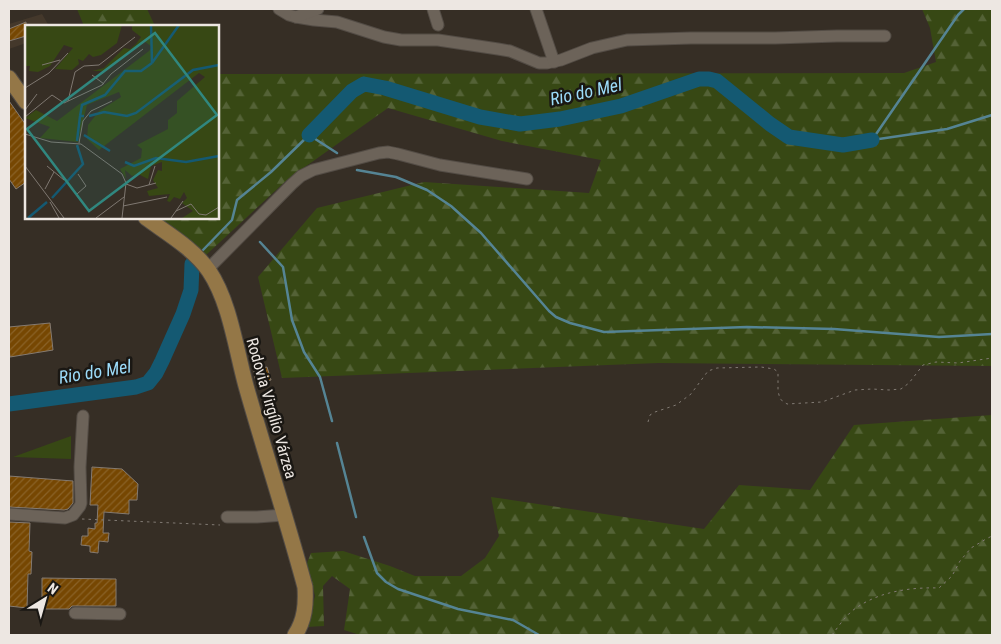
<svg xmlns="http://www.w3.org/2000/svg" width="1001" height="644" font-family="'Roboto Condensed',sans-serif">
  <defs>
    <pattern id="forest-firs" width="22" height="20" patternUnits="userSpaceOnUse" patternTransform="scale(1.25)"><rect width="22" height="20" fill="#374814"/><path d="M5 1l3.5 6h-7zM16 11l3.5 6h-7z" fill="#546236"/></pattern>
    <pattern id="building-hatch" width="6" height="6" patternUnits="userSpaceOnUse" patternTransform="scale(1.25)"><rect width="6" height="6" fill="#764702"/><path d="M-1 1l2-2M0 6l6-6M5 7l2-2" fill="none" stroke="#8a6227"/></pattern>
  </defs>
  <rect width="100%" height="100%" fill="#362e25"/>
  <polygon fill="#44382b" points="42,14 49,26 26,26 26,43 9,49 9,24"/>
  <polygon fill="#374814" points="71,436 71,459 13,457"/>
  <g fill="url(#forest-firs)">
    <polygon points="77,9 147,9 155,26 84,26"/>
    <polygon points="922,9 992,9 992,366 658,363 282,378 258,277 317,208 424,182 589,193 601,160 502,141 388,108 288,179 206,255 158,218 218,218 218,74 904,73 936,62 930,28"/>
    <polygon points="992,415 992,635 360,635 344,630 350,589 332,576 323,586 324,626 306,627 315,596 307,563 311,553 343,551 390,566 415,576 461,576 485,558 499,536 491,497 704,529 739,485 810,490 854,425"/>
  </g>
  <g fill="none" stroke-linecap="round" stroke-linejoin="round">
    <g stroke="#558494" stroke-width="2.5">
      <polyline points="872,140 958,15 964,9"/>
      <polyline points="872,140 947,129 992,115"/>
      <polyline points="357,170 396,177 427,190 451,206 481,233 549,311 556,317 570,323 604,332 747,327 834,329 939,337 992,334"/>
      <polyline points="260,242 283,267 292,320 304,352 320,377 332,421"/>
      <polyline points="203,250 232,220 237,200 271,172 309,135 337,153"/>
      <polyline points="337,443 356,517"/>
      <polyline points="364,537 377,573 386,582 398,589 458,609 513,620 539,635"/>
    </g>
    <g stroke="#145972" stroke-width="15">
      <polyline points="309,135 352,91 364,84 385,88 480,117 520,124 560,119 621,106 699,79 709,79 717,81 770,124 789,137 843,145 872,140"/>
      <polyline points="9,404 136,387 148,383 156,373 162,361 183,314 191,290 192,264"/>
    </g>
  </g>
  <g fill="url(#building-hatch)" stroke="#847a71">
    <polygon points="26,22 26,36 9,41 9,29"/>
    <polygon points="9,101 26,125 26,182 16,189 9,179"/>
    <polygon points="50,323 53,350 10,357 9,346 9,327"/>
    <polygon points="267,367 271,380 258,384 255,378 254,371 258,371 258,369"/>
    <polygon points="92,467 122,469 138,484 137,500 129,500 129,514 104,512 103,533 109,533 108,542 99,541 98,553 90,552 90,546 81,545 82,536 88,536 88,528 95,529 95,523 97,523 98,505 90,505"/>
    <polygon points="9,476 73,481 73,503 68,509 64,510 9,507"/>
    <polygon points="9,522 30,523 29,551 32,552 31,574 28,574 27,608 9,606"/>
    <polygon points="42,578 116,579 116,606 72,606 69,609 42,609"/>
  </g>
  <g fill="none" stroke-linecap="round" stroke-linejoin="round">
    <g stroke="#534c45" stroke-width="13">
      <g id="minor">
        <polyline points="279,9 289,15 296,17 314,20 337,22 384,37 401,40 438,40 498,49 510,51 539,63 547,63 561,60 592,48 627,40 691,38 775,38 837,36 885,36"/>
        <polyline points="433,9 438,25"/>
        <polyline points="536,9 554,62"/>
        <polyline points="296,17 318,9"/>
        <polyline points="208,269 292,184 301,176 313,170 379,153 388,152 398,154 440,165 527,179"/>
        <polyline points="9,514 65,518 73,515 80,506 81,503 80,467 83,416"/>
        <polyline points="227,517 257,517 284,515"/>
        <polyline points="75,613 120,614"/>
      </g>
    </g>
    <g stroke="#534c45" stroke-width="17">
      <g id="major">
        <polyline points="9,78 26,102"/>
        <path d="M146 218C168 234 194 249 209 271 230 302 236 350 246 386 265 453 287 520 305 587 306 604 305 620 295 635"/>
      </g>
    </g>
    <g stroke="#817a73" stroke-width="1" stroke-dasharray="2.5 4" stroke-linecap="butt">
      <polyline points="648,422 650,415 655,412 676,405 691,394 708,371 717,368 761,367 774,369 778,372 778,391 780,399 787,404 822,402 855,390 872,389 889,390 901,389 909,383 923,365 936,362 958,363 992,358"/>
      <polyline points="82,519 220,525"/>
      <path d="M832 635C838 627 844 618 852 611 876 592 909 587 939 588L952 576 960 561 971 548 986 539 992 536"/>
    </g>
    <use href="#minor" stroke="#6c6359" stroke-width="11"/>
    <use href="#major" stroke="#947747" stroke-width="15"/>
  </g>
  <g text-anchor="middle" stroke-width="5" stroke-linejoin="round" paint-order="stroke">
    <g font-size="16" fill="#ede7e2" stroke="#1a1713">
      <text transform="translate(272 408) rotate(74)" y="6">Rodovia Virgílio Várzea</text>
    </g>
    <g font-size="18" font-style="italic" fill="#9cdbf9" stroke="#1a1713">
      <text transform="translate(586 92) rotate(-12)" y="6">Rio do Mel</text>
      <text transform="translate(95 372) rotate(-9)" y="6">Rio do Mel</text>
    </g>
  </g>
  <g transform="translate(25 25)">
    <rect width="194" height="194" fill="#362e25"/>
    <path d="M0 0H97L92 18 76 30 68 32 64 29 58 36 53 34 54 39 47 45 30 44 48 23 39 20 25 41 13 47 4 46 5 41H0ZM107 0H194V193H157L168 186 157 178 162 173 159 167 155 174 149 172 145 177 142 176 145 169 124 171 122 166 133 163 128 155 133 145 137 146V137L126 141 123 154 113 149 107 151 100 145 101 154 95 144 116 133 117 124 112 120 143 104V95L152 88V76L180 52 174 48 74 125 62 114 63 100 74 86 96 72 94 67 62 80 53 117 15 113 25 102 0 93 11 85 32 96 124 26 127 22 119 16 81 46H67L79 43 99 23 105 24 111 19 116 12 107 5Z" fill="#374814"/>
    <path fill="none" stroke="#145972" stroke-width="2.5" d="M126 0 127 37M127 38 154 0M55 91 57 80 80 70 100 46H116L127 38M64 91 79 87 102 91 111 88 168 45 194 40M59 110 85 126M52 116 55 91H59M100 137 109 141 131 133 161 137 194 131M27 173 58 139 52 120M3 193 22 177"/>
    <path fill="none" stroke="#7f7871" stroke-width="1" d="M17 40 35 35M67 50 79 59M0 63 24 48 43 28M43 76 50 47 59 41 74 40 110 12M0 85 12 69M0 92 27 70 39 78 77 60 86 49 118 24M0 109 26 117 56 119 97 149 101 158 97 193M54 118 58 96 66 86 87 76M0 141 39 193M22 141 39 155M101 159 112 163 131 158M124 160 130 141M20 164 29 147M52 169 61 161 53 149M25 177 34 193M98 181 142 172M151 186 166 179 174 189 181 190 194 182M71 193 99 172M146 193 158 176"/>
    <path fill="#30877f" fill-opacity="0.15" stroke="#30877f" stroke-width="2.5" d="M130 8 192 90 64 186 2 104Z"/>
    <rect width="194" height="194" fill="none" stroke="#ede7e2" stroke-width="2.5"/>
  </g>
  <rect width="1001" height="644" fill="none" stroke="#ede7e2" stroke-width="20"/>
  <g transform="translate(45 599) rotate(37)" stroke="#1a1713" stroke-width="4" paint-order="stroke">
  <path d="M0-4L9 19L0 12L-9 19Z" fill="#ede7e2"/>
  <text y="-8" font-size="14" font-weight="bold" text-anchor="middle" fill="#ede7e2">N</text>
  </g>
</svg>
